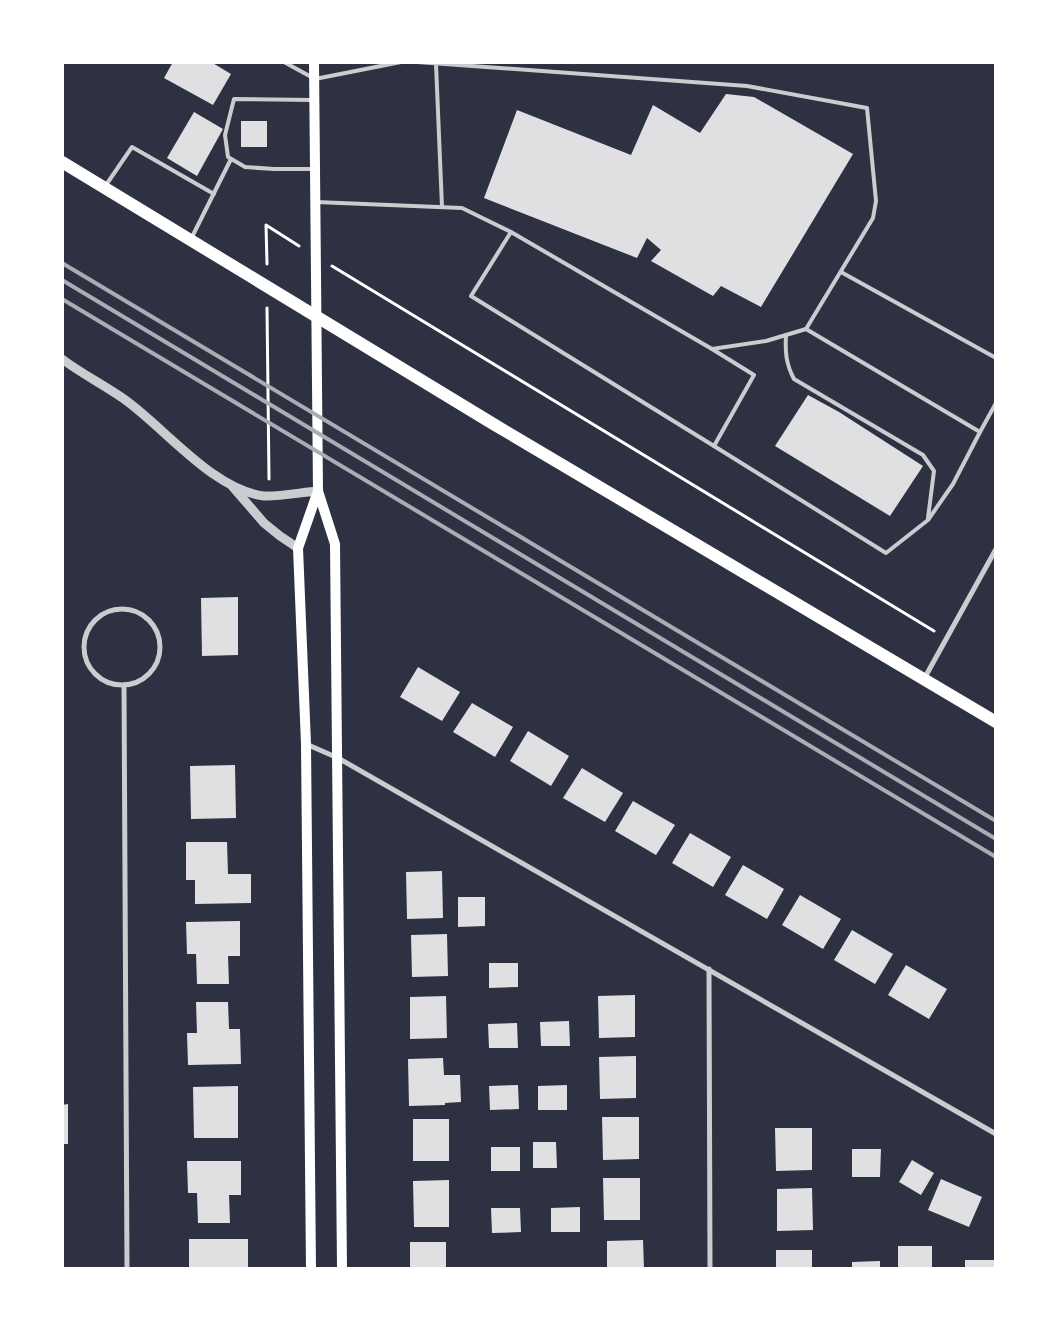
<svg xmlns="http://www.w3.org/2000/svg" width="1058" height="1331" font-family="'Varela Round',sans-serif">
  <rect width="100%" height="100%" fill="#2d3142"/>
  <g fill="#e0e0e3">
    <polygon points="173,62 211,62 231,74 213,105 164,78"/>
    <polygon points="726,94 754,97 853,154 761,307 721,286 713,296 651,261 661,250 647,238 637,258 484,198 517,110 631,155 653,105 700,133"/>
    <polygon points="194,112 223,129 197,176 167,158"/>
    <rect x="241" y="121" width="26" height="26"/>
    <polygon points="808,395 839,412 923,466 890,516 775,446"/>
    <polygon points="238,597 238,655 202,656 201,598"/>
    <polygon points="418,667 460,692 442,721 400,697"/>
    <polygon points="472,703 513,727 495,757 453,732"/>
    <polygon points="528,731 569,756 551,786 510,761"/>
    <polygon points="235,765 236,818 191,819 190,766"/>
    <polygon points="582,768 623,793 605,822 563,798"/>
    <polygon points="633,801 675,825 656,855 615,831"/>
    <polygon points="690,833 731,857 713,887 672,863"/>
    <polygon points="186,842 227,842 228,874 251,874 251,903 195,904 195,880 186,880"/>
    <polygon points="743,865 784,889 767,919 725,895"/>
    <polygon points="442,871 443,918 407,919 406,872"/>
    <polygon points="800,895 841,919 823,949 782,925"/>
    <polygon points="458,897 485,897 485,926 458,927"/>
    <polygon points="240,921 240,956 228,956 229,984 197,984 196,954 187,954 186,922"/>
    <polygon points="852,930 893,954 875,984 834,960"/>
    <polygon points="447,934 448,976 412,977 411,935"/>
    <polygon points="489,963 518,963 518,987 489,988"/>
    <polygon points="906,965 947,989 929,1019 888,995"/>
    <polygon points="635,995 635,1037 599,1038 598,996"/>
    <polygon points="446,996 447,1038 410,1039 410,997"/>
    <polygon points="196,1002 228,1002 229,1029 240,1029 241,1064 188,1065 187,1033 197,1033"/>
    <polygon points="569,1021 570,1046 541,1046 540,1022"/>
    <polygon points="517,1023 518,1048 489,1048 488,1024"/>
    <polygon points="636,1056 636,1098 600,1099 599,1057"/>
    <polygon points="443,1058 444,1075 460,1075 461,1102 445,1103 445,1105 409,1106 408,1059"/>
    <polygon points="518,1085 519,1109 490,1110 489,1086"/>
    <polygon points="567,1085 567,1110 538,1110 538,1086"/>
    <polygon points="238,1086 238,1138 194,1138 193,1087"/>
    <polygon points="68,1104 68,1144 62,1144 62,1105"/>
    <polygon points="602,1117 639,1117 639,1159 603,1160"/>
    <rect x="413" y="1119" width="36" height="42"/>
    <polygon points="775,1128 812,1128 812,1170 776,1171"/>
    <polygon points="533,1142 556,1142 557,1168 533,1168"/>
    <rect x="491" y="1147" width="29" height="24"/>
    <polygon points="852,1149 881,1149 880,1177 852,1177"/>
    <polygon points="912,1160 934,1173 921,1195 899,1182"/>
    <polygon points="187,1161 241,1161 241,1195 229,1195 230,1223 198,1223 197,1193 188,1193"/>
    <polygon points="603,1178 640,1178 640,1220 604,1220"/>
    <polygon points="941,1179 982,1197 969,1227 928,1210"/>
    <polygon points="449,1180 449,1227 414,1227 413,1181"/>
    <polygon points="812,1188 813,1230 777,1231 777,1189"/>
    <polygon points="580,1207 580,1232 551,1232 551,1208"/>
    <polygon points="491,1208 520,1208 521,1232 492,1233"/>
    <rect x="189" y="1239" width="59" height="29"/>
    <polygon points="643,1240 644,1268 607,1268 607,1241"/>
    <rect x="410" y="1242" width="36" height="26"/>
    <rect x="898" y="1246" width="34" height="22"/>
    <rect x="776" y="1250" width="36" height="18"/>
    <rect x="965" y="1260" width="31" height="8"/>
    <polygon points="880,1261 880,1268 852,1268 852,1262"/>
  </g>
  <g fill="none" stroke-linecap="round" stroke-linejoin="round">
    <g stroke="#fff" stroke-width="3">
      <polyline points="267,264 266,225 299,246"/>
      <polyline points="332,266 934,631"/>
      <polyline points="267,308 269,479"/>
    </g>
    <g stroke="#caccd0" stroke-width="4">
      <polyline points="284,62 315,79 401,62"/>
      <polyline points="436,64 442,207"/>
      <polyline points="312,100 234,99 225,135 228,157 245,167 274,169 313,169"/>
      <polyline points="106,185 132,147 214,194"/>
      <polyline points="316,202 462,208 511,232 712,349 766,341 806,329 873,218 876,201 867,108 747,86 417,62"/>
      <polyline points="511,232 471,296 714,446 754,375 712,349"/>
      <polyline points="192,237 231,159"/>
      <polyline points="841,272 996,358"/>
      <polyline points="806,329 980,432 996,403"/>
      <path d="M786 335C785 352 786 364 794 379L923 455 934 471 928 518"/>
      <polyline points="714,446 886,553 928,520 953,484 980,432"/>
    </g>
    <g stroke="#caccd0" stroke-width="5">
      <circle cx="122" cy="647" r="38"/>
      <polyline points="924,679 996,549"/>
      <polyline points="124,685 127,1268"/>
      <polyline points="306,744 338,758 996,1134"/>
      <polyline points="709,969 710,1268"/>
    </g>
    <g stroke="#caccd0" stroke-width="9">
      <path d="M62 359C82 374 104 385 124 399 165 428 213 490 264 496 277 497 304 492 318 491"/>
      <polyline points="232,486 264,523 280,536 298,548"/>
    </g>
    <g stroke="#fff" stroke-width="10">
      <polyline points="314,62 318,491 335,544 342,1268"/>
      <polyline points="311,1268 306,744 298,548 318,491"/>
    </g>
    <polyline stroke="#fff" stroke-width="12" points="62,162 495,425 996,722"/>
    <g stroke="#abadb3" stroke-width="4">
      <polyline points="62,263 996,821"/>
      <polyline points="62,280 996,839"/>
      <polyline points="62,299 996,857"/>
    </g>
  </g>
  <rect width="1058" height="1331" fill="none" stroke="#ffffff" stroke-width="128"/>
</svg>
